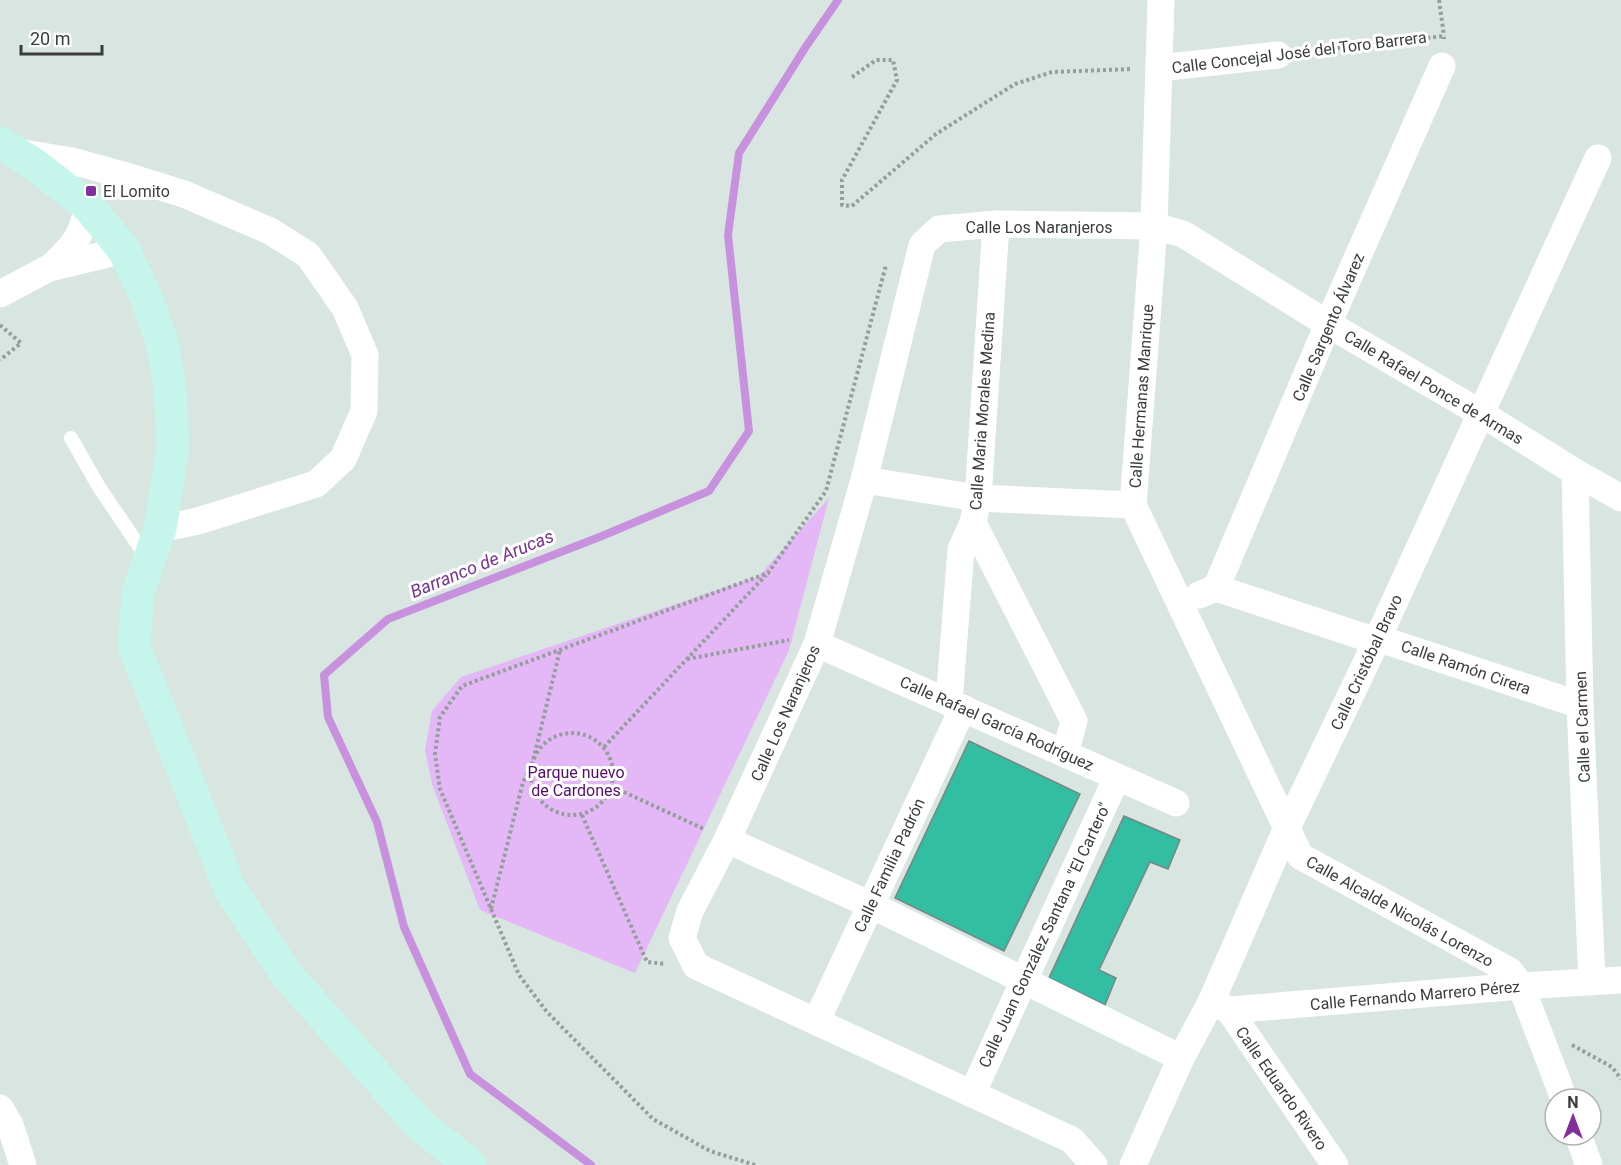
<svg xmlns="http://www.w3.org/2000/svg" width="1621" height="1165" font-family="Roboto,sans-serif">
  <rect width="100%" height="100%" fill="#d8e5e1"/>
  <polygon fill="#e4b7f6" points="829,498 789,650 635,973 480,910 432,784 425,750 432,711 461,677 759,576"/>
  <g fill="none" stroke-linecap="round" stroke-linejoin="round">
    <polyline stroke="#c891de" stroke-width="8" points="591,1165 470,1074 404,927 377,822 328,717 324,675 388,619 602,536 709,491 749,431 728,235 739,153 805,48 838,0"/>
  </g>
  <g fill="#31bea2" stroke="#7a8682" stroke-width="1.5">
    <polygon points="969,741 1080,794 1004,951 895,898"/>
    <polygon points="1124,816 1180,840 1168,869 1150,862 1099,970 1116,978 1105,1005 1049,978"/>
  </g>
  <g fill="none" stroke-linecap="round" stroke-linejoin="round">
    <g stroke="#949e9b" stroke-width="4" stroke-dasharray="3 3" stroke-linecap="butt">
      <polyline points="1439,0 1444,36"/>
      <polyline points="1302,52 1444,36 1444,39"/>
      <polyline points="852,77 876,60 893,60 897,80 842,180 842,205 852,206 936,134 1015,84 1052,72 1132,69"/>
      <polyline points="0,325 21,343 0,360"/>
      <polyline points="687,659 789,640"/>
      <circle cx="572" cy="774" r="41"/>
      <polyline points="604,747 766,575"/>
      <polyline points="613,787 704,829"/>
      <polyline points="582,815 647,962 665,964"/>
      <polyline points="491,909 523,782 532,765 560,650"/>
      <polyline points="1572,1045 1612,1067 1621,1079"/>
      <polyline points="755,1165 710,1151 653,1119 547,1012 519,975 440,789 435,754 440,717 462,686 768,573 826,491 886,265"/>
    </g>
    <polyline stroke="#fff" stroke-width="14" points="71,438 99,487 147,558"/>
    <g stroke="#fff" stroke-width="27">
      <polyline points="1161,0 1154,226 1133,505 1300,856 1510,971 1521,986 1564,1099"/>
      <polyline points="1159,68 1278,55"/>
      <polyline points="18,152 72,161 123,175 184,194 270,231 308,255 345,308 365,355 364,411 343,459 316,484 198,521 160,529"/>
      <path d="M50 268C74 245 81 239 88 206"/>
      <polyline points="0,294 49,268 124,250"/>
      <polyline points="1575,472 1580,705 1592,982"/>
      <polyline points="864,480 978,498 1133,505"/>
      <polyline points="973,523 1074,721 1065,754"/>
      <polyline points="1216,588 1328,324 1442,66"/>
      <polyline points="1199,595 1216,588 1361,636 1392,643 1580,705"/>
      <polyline points="817,644 1176,803"/>
      <polyline points="949,702 961,549 973,523 978,498 996,224"/>
      <polyline points="727,840 871,905 1181,1058"/>
      <polyline points="1211,1002 1229,1010 1521,986 1621,980"/>
      <polyline points="1229,1010 1335,1165"/>
      <polyline points="816,1022 963,708"/>
      <polyline points="972,1094 1117,777"/>
      <polyline points="0,1108 10,1125 23,1165"/>
      <polyline points="1578,1135 1589,1165"/>
      <polyline points="1094,1165 1072,1140 696,966 682,938 690,911 727,840 817,644 864,480 922,245 939,229 996,224 1154,226 1183,234 1328,324 1482,414 1575,472 1621,498"/>
      <polyline points="1133,1165 1181,1058 1211,1002 1286,830 1377,640 1598,158"/>
    </g>
    <polyline stroke="#c6f5ec" stroke-width="33" points="0,143 35,165 88,206 124,250 146,297 162,341 170,388 173,447 160,529 138,593 134,646 230,889 286,974 418,1123 470,1165"/>
  </g>
  <rect fill="#822f9e" stroke="#fff" stroke-width="2" x="85" y="185" width="12" height="12" rx="3"/>
  <g text-anchor="middle" stroke-width="6" stroke-linejoin="round" paint-order="stroke">
    <g font-size="16" fill="#393e3c" stroke="#fff">
      <text transform="translate(1299 52) rotate(-7)" y="6">Calle Concejal José del Toro Barrera</text>
      <text x="1039" y="233">Calle Los Naranjeros</text>
      <text transform="translate(1328 327) rotate(-67)" y="6">Calle Sargento Álvarez</text>
      <text transform="translate(1434 387) rotate(31)" y="6">Calle Rafael Ponce de Armas</text>
      <text transform="translate(1141 396) rotate(-86)" y="6">Calle Hermanas Manrique</text>
      <text transform="translate(982 411) rotate(-86)" y="6">Calle Maria Morales Medina</text>
      <text transform="translate(1366 662) rotate(-65)" y="6">Calle Cristóbal Bravo</text>
      <text transform="translate(1466 667) rotate(19)" y="6">Calle Ramón Cirera</text>
      <text transform="translate(785 713) rotate(-66)" y="6">Calle Los Naranjeros</text>
      <text transform="translate(997 723) rotate(24)" y="6">Calle Rafael García Rodríguez</text>
      <text transform="translate(1582 727) rotate(-92)" y="6">Calle el Carmen</text>
      <text transform="translate(889 865) rotate(-65)" y="6">Calle Familia Padrón</text>
      <text transform="translate(1400 911) rotate(29)" y="6">Calle Alcalde Nicolás Lorenzo</text>
      <text transform="translate(1044 935) rotate(-65)" y="6">Calle Juan González Santana "El Cartero"</text>
      <text transform="translate(1415 995) rotate(-5)" y="6">Calle Fernando Marrero Pérez</text>
      <text transform="translate(1282 1088) rotate(55)" y="6">Calle Eduardo Rivero</text>
    </g>
    <g font-size="16" fill="#393e3c" stroke="#fff" text-anchor="start">
      <text x="103" y="197">El Lomito</text>
    </g>
    <g font-size="16" fill="#550d6c" stroke="#fff">
      <text x="576" y="778">Parque nuevo<tspan x="576" dy="18">de Cardones</tspan></text>
    </g>
    <g font-size="18" font-style="italic" fill="#77348f" stroke="#fff">
      <text transform="translate(482 564) rotate(-22)" y="6">Barranco de Arucas</text>
    </g>
  </g>
  <g transform="translate(1573 1117)"><circle r="28" fill="#ffffff" stroke="#b0b2b1" stroke-width="1.5"/>
  <path d="M0-4.5L10 22L0 15L-10 22Z" fill="#822f9e"/>
  <text y="-9" font-size="16" font-weight="bold" text-anchor="middle" fill="#393e3c">N</text>
  </g>
  <path d="M21 45v9h81v-9" fill="none" stroke="#393e3c" stroke-width="3"/>
  <text x="30" y="45" font-size="18" fill="#393e3c" stroke="#ffffff" stroke-width="4.5" paint-order="stroke">20 m</text>
</svg>
